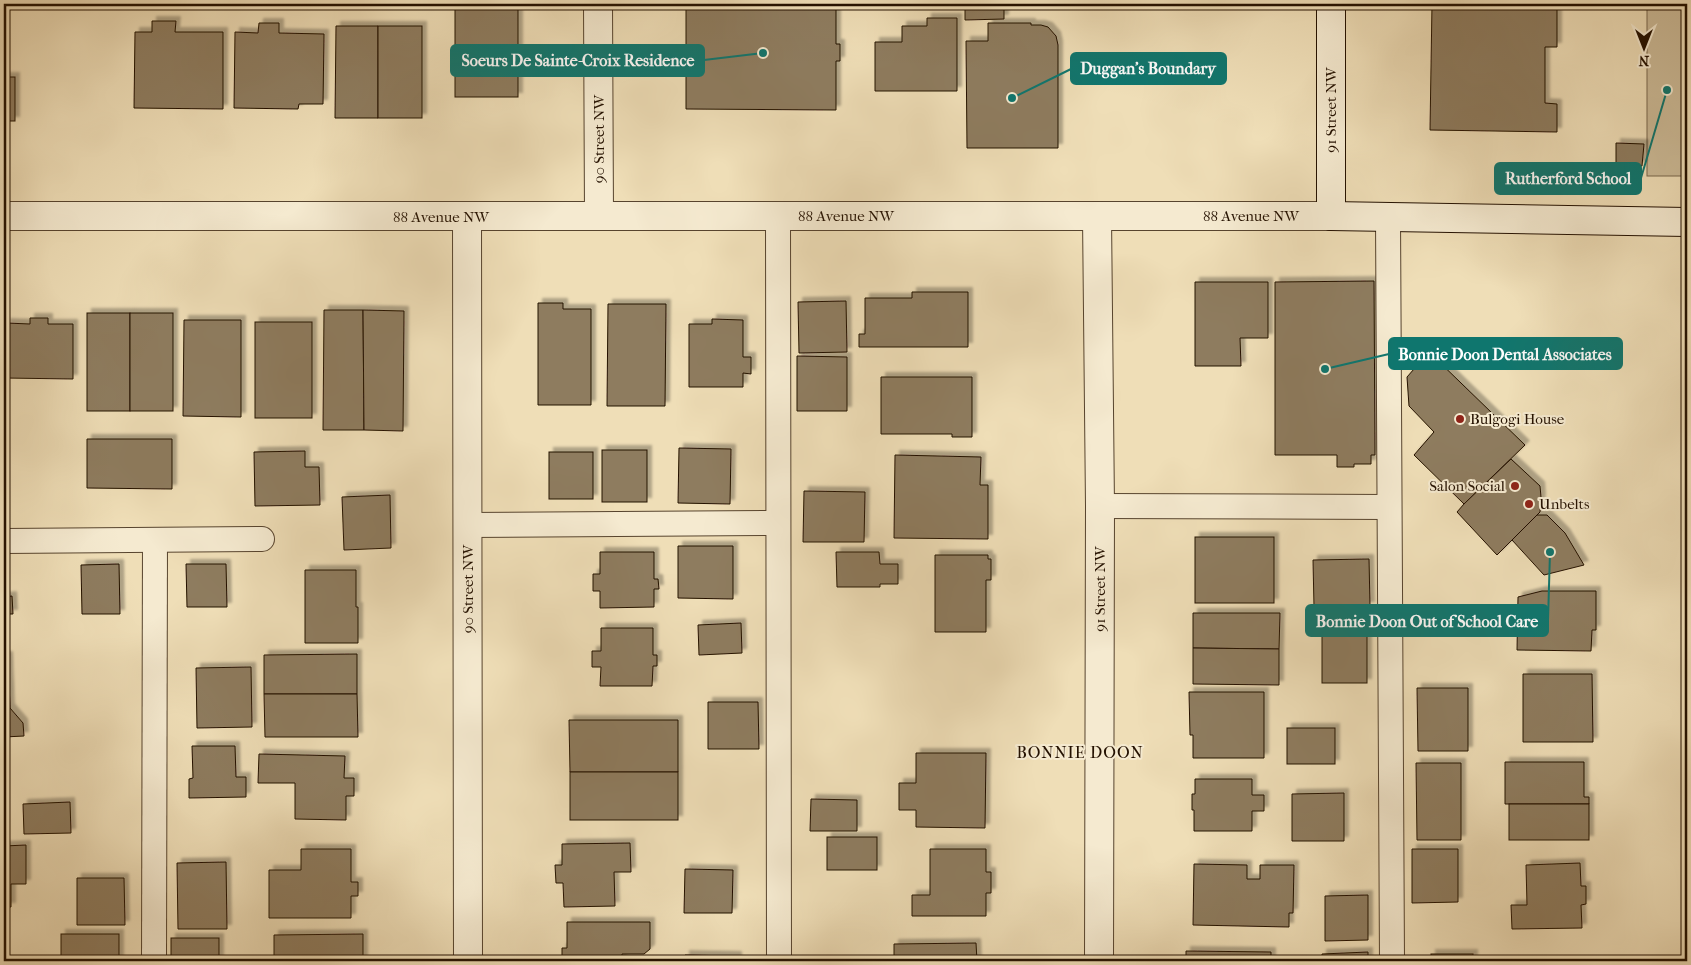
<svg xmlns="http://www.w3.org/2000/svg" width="1691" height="965" font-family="'IM FELL French Canon',serif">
  <defs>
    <filter id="shadow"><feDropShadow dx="4.5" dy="-4.5" stdDeviation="1" flood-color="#0004"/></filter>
  </defs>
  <rect width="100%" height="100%" fill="#efdeb7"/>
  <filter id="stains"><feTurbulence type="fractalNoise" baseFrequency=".004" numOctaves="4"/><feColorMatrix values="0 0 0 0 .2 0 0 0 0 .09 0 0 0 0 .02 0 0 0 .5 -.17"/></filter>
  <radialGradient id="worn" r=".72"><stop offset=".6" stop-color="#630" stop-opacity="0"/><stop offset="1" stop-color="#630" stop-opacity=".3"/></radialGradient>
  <rect fill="#ccbb98" stroke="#78664c" x="1647" y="4" width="40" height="172"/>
  <g fill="#8e7c5f" stroke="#241100" filter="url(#shadow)">
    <rect x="43" y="4" width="50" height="5"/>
    <rect x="455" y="4" width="63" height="93"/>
    <polygon points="686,4 836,4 836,44 840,44 840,61 836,61 836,110 686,109"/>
    <polygon points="965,4 1004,4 1004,19 965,20"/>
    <polygon points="1432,4 1557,4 1557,47 1545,47 1545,103 1557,104 1557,132 1430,130"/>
    <polygon points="927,18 957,18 957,91 875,91 875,42 902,42 902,26 927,26"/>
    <polygon points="152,21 176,21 175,32 223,32 223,109 134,108 135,32 152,32"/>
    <polygon points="259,23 279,23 279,33 324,34 323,104 299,104 298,109 234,108 235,32 258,33"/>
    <polygon points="988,23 1031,23 1031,25 1041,25 1048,27 1056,36 1058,45 1058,148 967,148 966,41 988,41"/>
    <polygon points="336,26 378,26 378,118 335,118"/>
    <rect x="378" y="26" width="44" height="92"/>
    <rect x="4" y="77" width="11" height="44"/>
    <polygon points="1616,143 1644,144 1642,166 1616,164"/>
    <polygon points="1374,281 1375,455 1371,455 1371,464 1354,464 1354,467 1337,467 1337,455 1275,455 1275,282"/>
    <polygon points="1195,282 1268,282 1268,338 1240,338 1241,366 1195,366"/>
    <polygon points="912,292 968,292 968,347 859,347 859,334 865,334 865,298 912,298"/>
    <polygon points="846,301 847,352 799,353 798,302"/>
    <polygon points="538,303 563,303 563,309 591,309 591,405 538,405"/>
    <polygon points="608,304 666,304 665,406 607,406"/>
    <polygon points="324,310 363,310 364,430 323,430"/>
    <polygon points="363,310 404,311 403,431 364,430"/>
    <rect x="87" y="313" width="43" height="98"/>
    <rect x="130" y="313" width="43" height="98"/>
    <polygon points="30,318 48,318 48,324 73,324 73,379 5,378 6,323 30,324"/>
    <polygon points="712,319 743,320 743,357 751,357 751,374 743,373 743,387 689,387 689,324 712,324"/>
    <polygon points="184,320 241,320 241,417 183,416"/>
    <rect x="255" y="322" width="57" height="96"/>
    <polygon points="1429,352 1525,445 1464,504 1414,455 1434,432 1409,406 1407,377"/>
    <polygon points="797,356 847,357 847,411 797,411"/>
    <polygon points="881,377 972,377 972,437 952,437 952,434 881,434"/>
    <polygon points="87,439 172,439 172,489 87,488"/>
    <polygon points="679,448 731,449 730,504 678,503"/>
    <rect x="602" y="450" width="45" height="52"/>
    <polygon points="305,451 305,467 319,467 320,505 255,506 254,452"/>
    <rect x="549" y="452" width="44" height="47"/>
    <polygon points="895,455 981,457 980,485 988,485 988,539 894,538"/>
    <polygon points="1511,459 1540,486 1541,497 1540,512 1497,555 1457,512 1464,504"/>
    <polygon points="804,491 865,492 864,542 803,542"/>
    <polygon points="390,495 391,548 344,550 342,497"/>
    <polygon points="1537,515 1547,515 1565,533 1584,565 1544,575 1512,540"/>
    <rect x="1195" y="537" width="79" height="66"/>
    <polygon points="678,546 733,546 733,599 678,598"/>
    <polygon points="600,552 654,552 654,579 658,579 659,589 654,589 654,607 600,608 600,591 593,591 593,574 600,574"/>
    <polygon points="836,552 879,552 880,564 898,564 898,584 880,584 880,587 837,587"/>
    <polygon points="935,555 988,555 988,559 991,559 991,580 986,580 986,632 935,632"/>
    <polygon points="1369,559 1370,606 1314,607 1313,560"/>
    <polygon points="119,564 120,614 82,614 81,565"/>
    <polygon points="186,564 226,564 227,607 187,607"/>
    <polygon points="305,570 356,570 356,607 358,607 358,643 305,643"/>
    <polygon points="1542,591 1596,591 1596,630 1592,630 1591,651 1517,650 1518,597"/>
    <polygon points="12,596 13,614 4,614 4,597"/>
    <polygon points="1193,613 1280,613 1279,649 1193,648"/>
    <rect x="1322" y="616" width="45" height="67"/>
    <polygon points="741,623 742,653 699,655 698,625"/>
    <polygon points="601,628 653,628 653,655 657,655 657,666 653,666 652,686 600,686 601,667 592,667 592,651 601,651"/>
    <polygon points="1193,648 1279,649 1279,685 1193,684"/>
    <polygon points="357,654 357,694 264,694 264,655"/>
    <polygon points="4,656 8,656 10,708 23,723 24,736 4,737"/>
    <polygon points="251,667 252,727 197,728 196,668"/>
    <polygon points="1523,674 1592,674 1593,742 1523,742"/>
    <polygon points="1417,688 1468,688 1468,751 1418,751"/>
    <polygon points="1189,692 1264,692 1264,758 1193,758 1193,735 1190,735"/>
    <polygon points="264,694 357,694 358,737 265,737"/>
    <polygon points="708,702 758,702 759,749 708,749"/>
    <polygon points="569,720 678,720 678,772 570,772"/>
    <rect x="1287" y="728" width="48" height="36"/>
    <polygon points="192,746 235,746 236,777 246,777 246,797 189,798 189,779 193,778"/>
    <polygon points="916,753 986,753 985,828 916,827 916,810 899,810 899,783 916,783"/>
    <polygon points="259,754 345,756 344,778 354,778 354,796 346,796 346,820 295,819 295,783 258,783"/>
    <polygon points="1505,762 1584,762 1584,797 1589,797 1589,804 1505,804"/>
    <polygon points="1416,763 1461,763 1461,840 1417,840"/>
    <rect x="570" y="772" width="108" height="48"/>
    <polygon points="1195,779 1252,779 1252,795 1264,795 1264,811 1252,811 1252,831 1194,831 1194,810 1192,810 1192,794 1195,794"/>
    <polygon points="1344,793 1344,841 1292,841 1292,794"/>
    <polygon points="811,799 857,800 857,831 810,831"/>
    <polygon points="70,802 71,833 24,834 23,804"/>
    <rect x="1509" y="804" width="80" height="36"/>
    <rect x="827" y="837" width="50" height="33"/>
    <polygon points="630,843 631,872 614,872 615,906 564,907 563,883 556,883 555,865 562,865 562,844"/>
    <polygon points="26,845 26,884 11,884 11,907 4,907 4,846"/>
    <polygon points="301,849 351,849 351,882 358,882 358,896 351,896 351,918 269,918 269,870 301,870"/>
    <polygon points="930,849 986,849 986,872 991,872 991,893 986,893 986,916 912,916 912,895 930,895"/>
    <polygon points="1412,849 1458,849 1458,902 1412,903"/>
    <polygon points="226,862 227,929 178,929 177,863"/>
    <polygon points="1580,863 1581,886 1586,886 1586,904 1581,905 1582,928 1512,929 1511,905 1527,905 1526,865"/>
    <polygon points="1194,864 1247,865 1247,879 1260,879 1260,865 1294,865 1293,913 1289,913 1289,927 1193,925"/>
    <polygon points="685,869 733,870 732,913 684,913"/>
    <polygon points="77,878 124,878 125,925 77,925"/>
    <polygon points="1368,895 1368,940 1325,941 1325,896"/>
    <polygon points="567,922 650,922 650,949 644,954 622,954 622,961 562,961 562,948 567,948"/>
    <rect x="61" y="934" width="58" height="27"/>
    <polygon points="363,934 363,961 274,961 274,935"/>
    <rect x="171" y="938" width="48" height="23"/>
    <polygon points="976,943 977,961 894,961 894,944"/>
    <polygon points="1186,951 1271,952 1271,961 1186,961"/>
    <polygon points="1368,952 1368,961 1322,961 1322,954"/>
    <rect x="1431" y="954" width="42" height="7"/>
    <polygon points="685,955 737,956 737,961 685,961"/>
  </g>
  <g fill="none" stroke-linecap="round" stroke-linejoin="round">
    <g stroke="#57442e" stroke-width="26">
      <g id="lane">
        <polyline points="778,216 779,961"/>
        <polyline points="1388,217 1392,961"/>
        <polyline points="1100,506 1389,507"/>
        <polyline points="467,525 777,523"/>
        <polyline points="4,541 262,539"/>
        <polyline points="154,961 155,540"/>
      </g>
    </g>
    <g stroke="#57442e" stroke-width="30">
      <g id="street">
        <polyline points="598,4 599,215"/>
        <polyline points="4,216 1331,216"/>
        <polyline points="1097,216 1100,506 1099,961"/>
        <polyline points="467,217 468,961"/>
      </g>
    </g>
    <g stroke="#241100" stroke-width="30">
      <polyline id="secondary" points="1331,4 1331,216 1687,222"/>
    </g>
    <use href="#lane" stroke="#f5ead0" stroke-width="24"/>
    <use href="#street" stroke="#f5ead0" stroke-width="28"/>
    <use href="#secondary" stroke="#f5ead0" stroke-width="28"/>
  </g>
  <g fill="#8f2418" stroke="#f5ead0" stroke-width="2">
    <circle cx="1460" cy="419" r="5"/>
    <circle cx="1515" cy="486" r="5"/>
    <circle cx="1529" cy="504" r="5"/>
  </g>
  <g text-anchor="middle" stroke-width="4" stroke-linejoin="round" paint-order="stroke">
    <g font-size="15" fill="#241100" stroke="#f5ead0">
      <text transform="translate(1331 110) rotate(-90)" y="5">91 Street NW</text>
      <text transform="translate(599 139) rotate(-90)" y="5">90 Street NW</text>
      <text x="846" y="221">88 Avenue NW</text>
      <text x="1251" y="221">88 Avenue NW</text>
      <text x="441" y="222">88 Avenue NW</text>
      <text transform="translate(468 589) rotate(-90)" y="5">90 Street NW</text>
      <text transform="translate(1100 589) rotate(-90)" y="5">91 Street NW</text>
    </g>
    <g font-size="15" fill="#241100" stroke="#f5ead0" text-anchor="start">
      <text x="1470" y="424">Bulgogi House</text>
      <text x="1505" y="491" text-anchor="end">Salon Social</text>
      <text x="1539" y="509">Unbelts</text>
    </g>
    <g font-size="16" letter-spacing="1" fill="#241100" stroke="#f5ead0">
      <text x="1080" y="758">BONNIE DOON</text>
    </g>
  </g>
  <path fill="none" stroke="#0f766e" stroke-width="2" d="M763 53L704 60M1012 98L1071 69M1667 90L1641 178M1325 369L1389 354M1550 552L1548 621"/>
  <g fill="#0f766e" stroke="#f5ead0" stroke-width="2">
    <circle cx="763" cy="53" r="5"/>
    <circle cx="1012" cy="98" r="5"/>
    <circle cx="1667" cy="90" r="5"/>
    <circle cx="1325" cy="369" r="5"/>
    <circle cx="1550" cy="552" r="5"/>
  </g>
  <g fill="#0f766e" stroke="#0f766e" stroke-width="2">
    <rect x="451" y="45" width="253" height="31" rx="5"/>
    <rect x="1071" y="53" width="155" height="31" rx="5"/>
    <rect x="1495" y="163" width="146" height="31" rx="5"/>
    <rect x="1389" y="338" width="233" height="31" rx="5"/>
    <rect x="1306" y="605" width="242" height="31" rx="5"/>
  </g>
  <g font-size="16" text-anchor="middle" font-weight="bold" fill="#fff">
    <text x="578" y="66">Soeurs De Sainte-Croix Residence</text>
    <text x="1148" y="74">Duggan's Boundary</text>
    <text x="1568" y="184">Rutherford School</text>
    <text x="1505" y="360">Bonnie Doon Dental Associates</text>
    <text x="1427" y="627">Bonnie Doon Out of School Care</text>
  </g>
  <rect width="1691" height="965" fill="none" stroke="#efdeb7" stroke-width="20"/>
  <rect x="5" y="5" width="1681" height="955" fill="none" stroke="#241100" stroke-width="2.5"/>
  <rect x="10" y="10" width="1671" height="945" fill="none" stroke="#241100"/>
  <g transform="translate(1644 48) rotate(180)" stroke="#f5ead0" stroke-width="4" paint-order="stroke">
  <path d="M0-4L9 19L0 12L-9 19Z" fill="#241100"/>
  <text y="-8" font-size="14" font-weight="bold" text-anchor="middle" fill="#241100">N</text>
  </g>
  <rect width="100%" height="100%" filter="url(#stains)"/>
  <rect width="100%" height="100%" fill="url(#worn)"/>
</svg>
